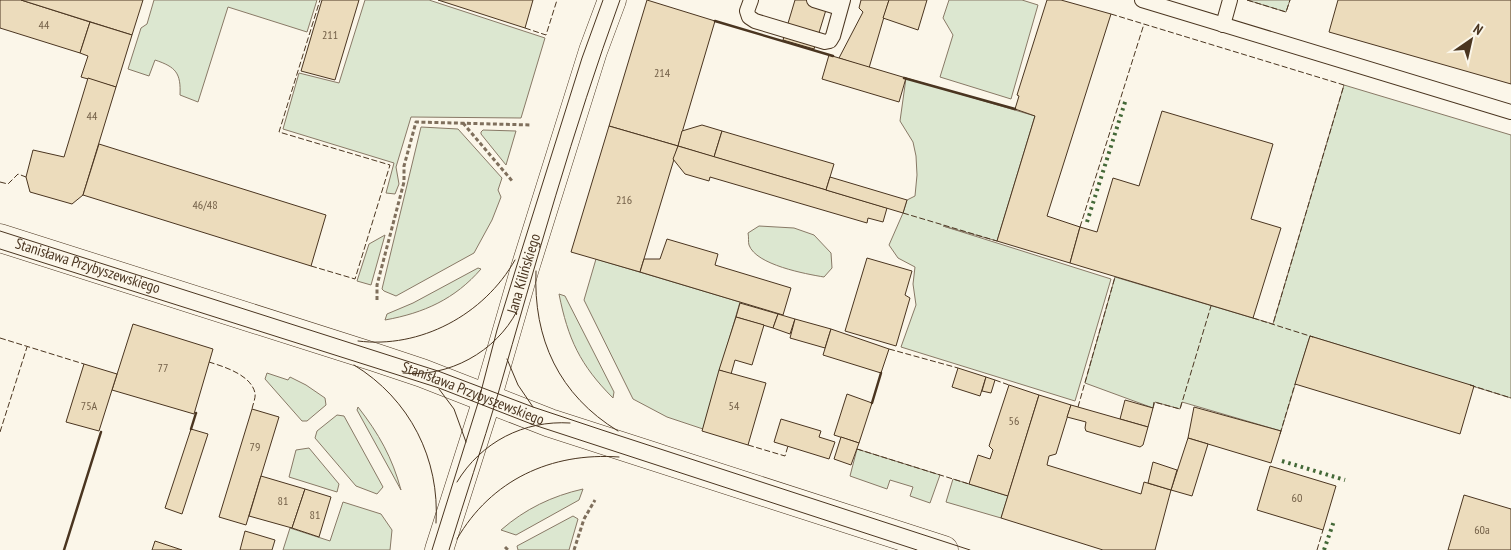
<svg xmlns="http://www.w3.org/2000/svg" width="1511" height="550" font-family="'PT Sans Narrow',sans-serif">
  <rect width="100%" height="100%" fill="#fbf6e9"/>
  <g fill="#dce7d0" stroke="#887966">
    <path d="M154 0H317L307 32 228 7 198 102 180 95C181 73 176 67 155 60L149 76 128 69 141 28 147 24Z"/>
    <polygon points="365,0 429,0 545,38 521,118 411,117 396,167 399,184 395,194 386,193 394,163 283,129 299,73 339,83"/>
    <polygon points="949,0 1022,0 1038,5 1011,99 940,77 953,35 943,18"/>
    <polygon points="1247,0 1290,0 1286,12"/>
    <polygon points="906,78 1035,116 997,241 943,226 1111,279 1075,401 901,347 916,305 913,284 915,267 898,258 889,245 903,213 907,200 915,196 917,175 916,156 913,142 900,121"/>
    <polygon points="1344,85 1511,135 1511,398 1310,336 1281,431 1182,402 1180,409 1155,402 1153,408 1085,383 1115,277 1273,324"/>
    <polygon points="421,127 458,129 502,178 498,190 501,197 492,220 474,253 396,296 384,291 382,289"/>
    <polygon points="483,130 516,131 506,165 481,134 481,132"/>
    <path d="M759 226 794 228 814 235 831 253 832 268 824 277C806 274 756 265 749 245 748 242 749 237 748 233Z"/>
    <polygon points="385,235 371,285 357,281 369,244"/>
    <polygon points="596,259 740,302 703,429 667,417 633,399 584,300"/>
    <path d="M478 268 481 269C455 299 424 313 385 320L387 314 413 303Z"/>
    <path d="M559 294 565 296 614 392 613 398C580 365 568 339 559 294Z"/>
    <polygon points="267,373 288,380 290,377 306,385 325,398 326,405 307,421 302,421 265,379"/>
    <path d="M358 407C379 434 392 457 401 490L357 410Z"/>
    <polygon points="337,415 344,416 383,487 377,494 356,486 315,438 317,431"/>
    <polygon points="309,448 339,484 337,492 289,477 296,450"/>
    <polygon points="857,449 940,475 930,503 910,496 913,487 890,480 887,489 850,476"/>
    <polygon points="953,479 1008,496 1001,518 946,502"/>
    <path d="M583 489 579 500 516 535 501 530C525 509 552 496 583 489Z"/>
    <polygon points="343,502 381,514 392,530 390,550 283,550 290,528 330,541"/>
    <polygon points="573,516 578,519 569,550 518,550 517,546"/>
  </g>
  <g fill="#ecdcbc" stroke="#4a3520">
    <polygon points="0,0 21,0 90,22 80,53 0,28"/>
    <polygon points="21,0 143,0 132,35"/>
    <polygon points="322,0 359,0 335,80 301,71"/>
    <polygon points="438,0 533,0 525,28"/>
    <polygon points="647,0 715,21 678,146 609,126"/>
    <polygon points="795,0 829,0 814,49 783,40"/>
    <polygon points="861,0 889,0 869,68 839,58 863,12 859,8"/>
    <polygon points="889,0 927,0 918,30 883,18"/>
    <polygon points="1047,0 1061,0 1111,14 1047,216 1080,227 1070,263 997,241 1035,116 1015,109 1019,96 1017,95"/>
    <polygon points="1338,0 1511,0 1511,84 1329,32"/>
    <polygon points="90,22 132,35 116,87 81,77 88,56 80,53"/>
    <polygon points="829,55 906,78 899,102 822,79"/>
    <polygon points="88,78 116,87 83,195 72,204 30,192 26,177 33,150 64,157"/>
    <polygon points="1162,111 1273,144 1251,219 1281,228 1253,318 1070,263 1080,227 1097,232 1113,178 1139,186"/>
    <polygon points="702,125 722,131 714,157 678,146 682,131"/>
    <polygon points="609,126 678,146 640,272 571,252"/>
    <polygon points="722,131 834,164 826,190 714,157"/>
    <polygon points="99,144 326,215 311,266 83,195"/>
    <polygon points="678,146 887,208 883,222 868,218 867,223 710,177 709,181 685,174 673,159"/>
    <polygon points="830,177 907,200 903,213 826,190"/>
    <polygon points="667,239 718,254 715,265 791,288 783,315 640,272 644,259 660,259"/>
    <polygon points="867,258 912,271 905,295 910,298 896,346 845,331"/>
    <polygon points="740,303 778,314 773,328 736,317"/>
    <polygon points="778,314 795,319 790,334 773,328"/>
    <polygon points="736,317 764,325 752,365 735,360 731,374 719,370"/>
    <polygon points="795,319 831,329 825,348 790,338"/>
    <polygon points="133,324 213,349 194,414 112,390"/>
    <polygon points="831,329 889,349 881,373 823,355"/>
    <polygon points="1310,336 1474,386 1460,434 1295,384"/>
    <polygon points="84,364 117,374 99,431 66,422"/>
    <polygon points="958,368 986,377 980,396 952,387"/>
    <polygon points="719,370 766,383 748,445 702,431"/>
    <polygon points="986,377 995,380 991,393 982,391"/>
    <polygon points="1009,385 1039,395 1008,496 969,484 978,455 990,459 993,450 989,446"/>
    <polygon points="847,394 872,403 859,443 834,435"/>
    <polygon points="1039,395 1071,405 1056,454 1049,456 1047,465 1141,494 1144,482 1171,490 1155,550 1103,550 1001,518"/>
    <polygon points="1125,400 1153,408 1148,427 1120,419"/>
    <polygon points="1071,405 1148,427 1143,445 1140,447 1086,431 1085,428 1086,422 1067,417"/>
    <polygon points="1194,407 1281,431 1271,463 1188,438"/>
    <polygon points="252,409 279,417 246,525 219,517"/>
    <polygon points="781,419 821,431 819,437 835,442 829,459 774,442"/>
    <polygon points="191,429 208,434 182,514 165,508"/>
    <polygon points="841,437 859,443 851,465 834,459"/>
    <polygon points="1188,438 1208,444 1192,496 1171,490"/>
    <polygon points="1153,462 1177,470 1171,490 1148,483"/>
    <polygon points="1270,466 1336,486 1323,530 1257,510"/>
    <polygon points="261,476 305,489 292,528 249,516"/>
    <polygon points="305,489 331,497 319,537 292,528"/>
    <polygon points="1464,495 1511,509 1511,550 1448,550"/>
    <polygon points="245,531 275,540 272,550 240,550"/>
    <polygon points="155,541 182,550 152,550"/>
  </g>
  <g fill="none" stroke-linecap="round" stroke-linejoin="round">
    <g stroke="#4a3520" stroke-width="16">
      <g id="lane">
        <polyline points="751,0 747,11 749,17 755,21 825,42 830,41 833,36 843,0"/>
        <polyline points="814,0 840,8"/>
        <polyline points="1142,0 1511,112"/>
        <polyline points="1223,25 1230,0"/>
      </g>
    </g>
    <g stroke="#4a3520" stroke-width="29">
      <g id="secondary">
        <path id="s1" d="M0 238 374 357 422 373 550 423 944 550"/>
        <path id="s2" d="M439 550 485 406 525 268 593 51 612 0"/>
      </g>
    </g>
    <g stroke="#7f6f5c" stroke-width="3" stroke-dasharray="4 2.5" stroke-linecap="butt">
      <polyline points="463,123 513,182"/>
      <polyline points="377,300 377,285 404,182 404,166 416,122 531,125"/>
      <polyline points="505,547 508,550"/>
      <polyline points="574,550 584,519 595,500"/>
    </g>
    <use href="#lane" stroke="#fbf6e9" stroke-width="14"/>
    <use href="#secondary" stroke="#fbf6e9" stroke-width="28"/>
    <g stroke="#4a3520" stroke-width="1">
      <polyline points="0,231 438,371 533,407 602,430 970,550"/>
      <polyline points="0,249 439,388 534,425 917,550"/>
      <path d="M536 271C533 339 559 395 618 431"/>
      <path d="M358 341C420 349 484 315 515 260"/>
      <polyline points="507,359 518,385 533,407"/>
      <path d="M354 365C410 399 440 459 436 523"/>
      <path d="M403 373C448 378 496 352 517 311"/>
      <polyline points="439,389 454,409 466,442"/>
      <path d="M457 482C481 442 524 420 570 423"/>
      <path d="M457 539C491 480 551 452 619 457"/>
      <polyline points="432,550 478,403 497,330 517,265 582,58 603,0"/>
      <path d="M449 550C465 498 482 447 498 394 536 262 573 129 620 0"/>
    </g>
    <g stroke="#436837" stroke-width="4" stroke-dasharray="2.5 4" stroke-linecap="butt">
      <polyline points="1087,222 1126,99"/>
      <polyline points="1282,461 1345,480"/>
      <polyline points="1324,550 1334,521"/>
    </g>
    <g stroke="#4a3520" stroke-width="1" stroke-dasharray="6 2.5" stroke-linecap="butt">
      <polyline points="1247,0 1286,12 1290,0"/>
      <polyline points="1111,14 1344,85 1273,324"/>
      <polyline points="525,28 546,35 557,0"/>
      <polyline points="0,182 8,184 18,174 26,177"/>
      <polyline points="903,213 997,241"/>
      <polyline points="1080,227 1144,24"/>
      <polyline points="311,266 355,279 390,165 279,132 320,0"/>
      <polyline points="1253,318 1313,337"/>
      <polyline points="0,338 84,364"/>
      <polyline points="889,349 958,368"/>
      <path d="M209 362C225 367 251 375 255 393 256 397 253 404 252 409"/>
      <polyline points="995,380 1009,385"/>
      <polyline points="1470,385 1511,398"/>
      <polyline points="1078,407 1115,277"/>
      <polyline points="1153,408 1154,402 1180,409 1211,306"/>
      <polyline points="0,432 27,347"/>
      <polyline points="1280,434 1295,384"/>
      <polyline points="748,445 785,456 788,446"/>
      <polyline points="857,449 969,484"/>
      <polyline points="1317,550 1323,530"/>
    </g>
    <g stroke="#4a3520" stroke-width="2.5">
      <polyline points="715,21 833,56"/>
      <polyline points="904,78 1015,109"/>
      <polyline points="872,403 881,373"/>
      <polyline points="191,429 196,413"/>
      <polyline points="64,550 101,432"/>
    </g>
  </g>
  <g text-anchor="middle" stroke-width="4" stroke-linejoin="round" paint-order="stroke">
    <g font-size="12" fill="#725f47">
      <text x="44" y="29">44</text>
      <text x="330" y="39">211</text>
      <text x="662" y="77">214</text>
      <text x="92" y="120">44</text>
      <text x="624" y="204">216</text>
      <text x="205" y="209">46/48</text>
      <text x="163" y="372">77</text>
      <text x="89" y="410">75A</text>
      <text x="734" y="410">54</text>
      <text x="1014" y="425">56</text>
      <text x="255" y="451">79</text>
      <text x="1297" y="502">60</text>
      <text x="283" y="505">81</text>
      <text x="315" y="519">81</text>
      <text x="1482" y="534">60a</text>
    </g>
    <g font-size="15" fill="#4a3520" stroke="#fbf6e9">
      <text dy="5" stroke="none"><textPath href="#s1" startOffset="92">Stanisława Przybyszewskiego</textPath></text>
      <text dy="5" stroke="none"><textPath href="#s2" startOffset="289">Jana Kilińskiego</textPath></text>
      <text dy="5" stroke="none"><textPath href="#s1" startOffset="498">Stanisława Przybyszewskiego</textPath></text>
    </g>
  </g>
  <g transform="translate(1471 40) rotate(34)" stroke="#fbf6e9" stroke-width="4" paint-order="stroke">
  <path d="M0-4L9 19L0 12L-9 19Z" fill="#4a3520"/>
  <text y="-8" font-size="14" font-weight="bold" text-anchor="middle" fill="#4a3520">N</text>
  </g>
</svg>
